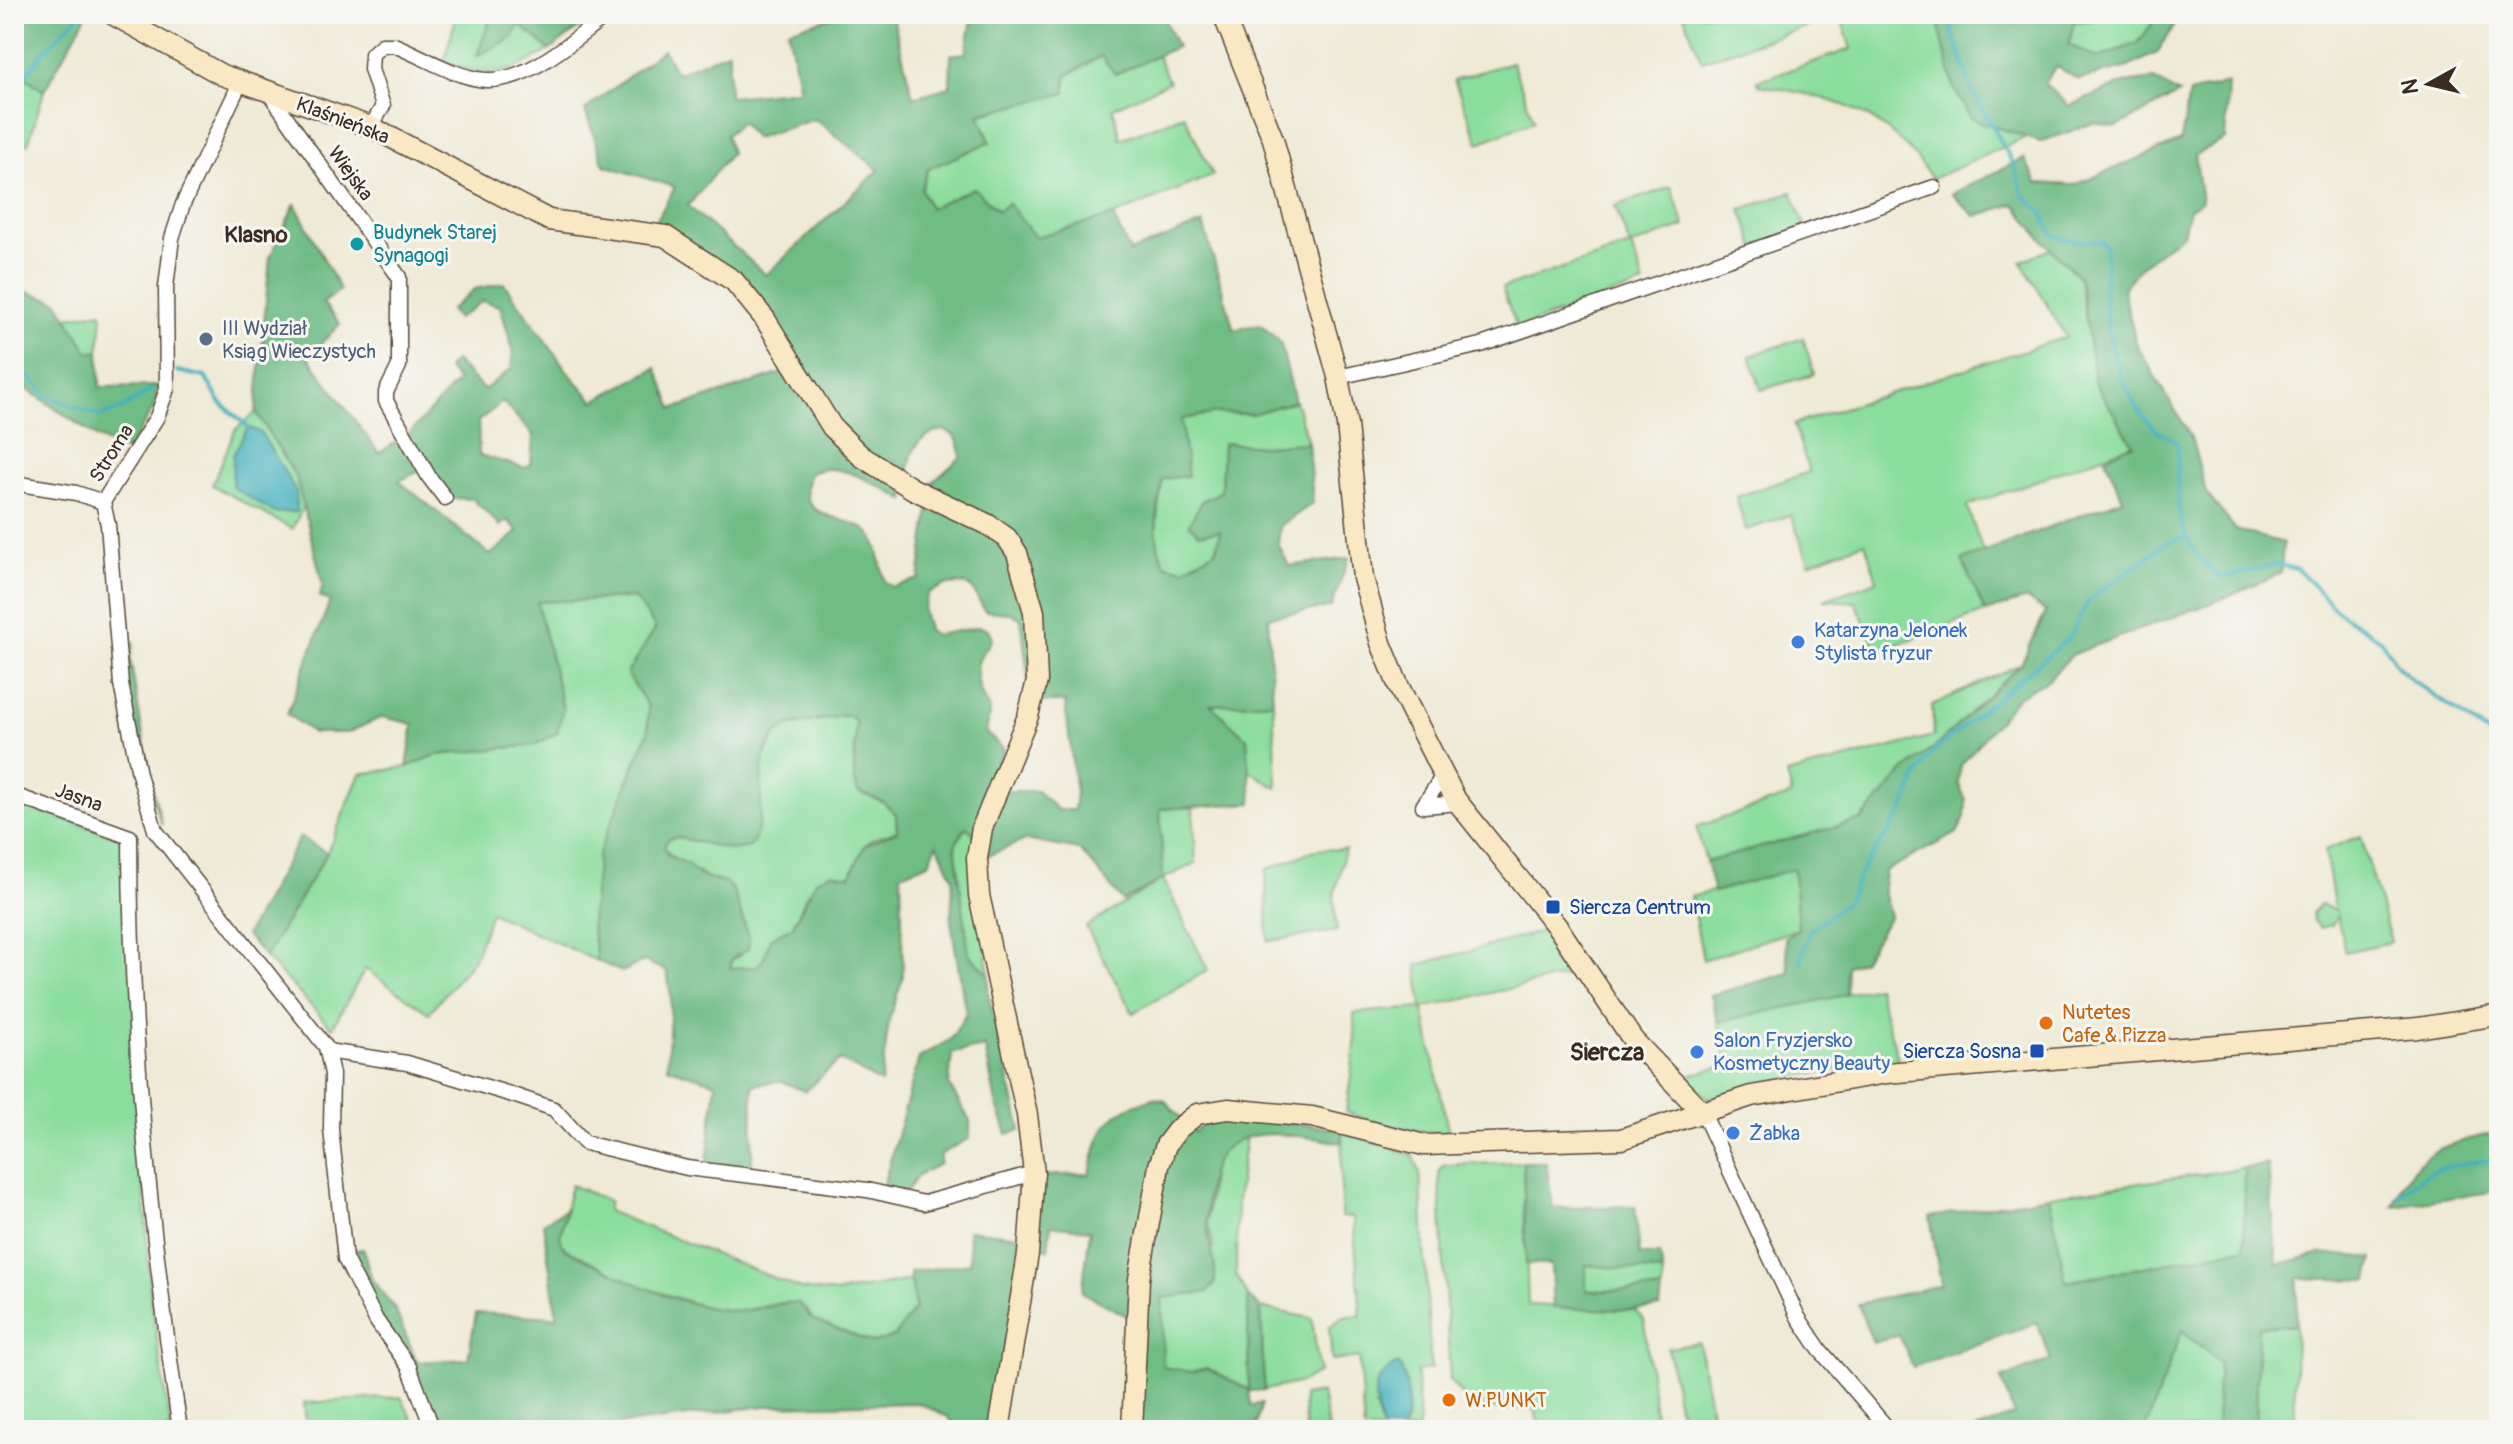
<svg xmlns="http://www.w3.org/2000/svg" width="2513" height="1444" font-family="Pangolin,sans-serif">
  <rect width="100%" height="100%" fill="#f6f6f2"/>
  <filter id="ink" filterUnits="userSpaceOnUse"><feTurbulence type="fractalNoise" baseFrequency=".0125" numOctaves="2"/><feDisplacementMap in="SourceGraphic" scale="16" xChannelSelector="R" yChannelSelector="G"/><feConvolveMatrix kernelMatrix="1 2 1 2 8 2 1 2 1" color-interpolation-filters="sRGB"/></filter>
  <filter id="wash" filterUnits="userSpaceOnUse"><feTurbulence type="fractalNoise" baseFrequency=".006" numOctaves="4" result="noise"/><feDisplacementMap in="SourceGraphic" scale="32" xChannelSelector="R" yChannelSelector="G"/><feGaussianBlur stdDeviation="1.8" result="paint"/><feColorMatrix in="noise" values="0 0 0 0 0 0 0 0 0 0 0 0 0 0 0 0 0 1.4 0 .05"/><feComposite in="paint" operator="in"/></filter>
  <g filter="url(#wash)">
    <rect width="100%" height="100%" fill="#efead5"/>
    <g fill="#8bdd9e" stroke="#63845e" stroke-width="2">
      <path d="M457 14H492L477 55 519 23 550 50C506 75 492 81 444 61Z"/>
      <path d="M1683 14H1936L1937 22 2021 135 2027 137 1932 179C1886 110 1836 98 1759 85L1757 81 1851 49 1840 15 1702 61Z"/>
      <polygon points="2099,14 2159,14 2138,43 2098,58 2069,46 2073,22 2099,19"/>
      <polygon points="1157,55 1169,82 1113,108 1121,139 1184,115 1213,175 1113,216 1034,238 1008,204 998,211 974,188 929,209 921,189 928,169 990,142 979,115 1021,103 1101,56 1116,74"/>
      <polygon points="1512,62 1534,121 1479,143 1454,80"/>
      <polygon points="22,75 44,91 28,144 14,141 14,87"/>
      <polygon points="1671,187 1685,226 1631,246 1644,284 1517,328 1502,288 1630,246 1615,206"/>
      <polygon points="1792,192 1806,228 1755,247 1741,209"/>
      <polygon points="2051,249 2080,278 2095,383 2133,445 1967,506 1983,552 1963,560 1985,612 1877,652 1856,602 1824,600 1877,581 1865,542 1809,563 1791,515 1746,530 1736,497 1809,472 1794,424 2066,337 2021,261"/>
      <polygon points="102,312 99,352 88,352 66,317"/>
      <polygon points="1803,338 1814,374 1761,390 1750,356"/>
      <path d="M1295 401 1308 443 1263 446 1223 443 1221 492 1203 500 1220 531 1216 550 1184 569 1166 565C1149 536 1159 511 1162 479L1188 475 1180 419 1217 413 1252 414Z"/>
      <polygon points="256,412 296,477 304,506 292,529 212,485 235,430"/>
      <polygon points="634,598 656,628 627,673 648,706 648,733 627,781 591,923 597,961 491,912 474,959 429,1013 365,969 332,1028 265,957 327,853 360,774 407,767 436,755 535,745 563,709 537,602"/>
      <polygon points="2021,664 1935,747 1905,770 1861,820 1706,862 1696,827 1792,795 1787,774 1934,736 1932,705"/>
      <polygon points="1273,702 1277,788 1247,769 1247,739 1210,705"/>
      <path d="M841 716H850L856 722 854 775 858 792 883 802 896 814 897 831C888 837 878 835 871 840 858 849 859 866 850 876L831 873 807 894 793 926 770 939 763 961 756 967 730 968 732 959 740 955 745 926 733 890C715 879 674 865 664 847L668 839 677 837 712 845 777 734 785 727Z"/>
      <polygon points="14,803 125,839 150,1293 171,1430 14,1430"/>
      <polygon points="1193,807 1196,863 1163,879 1208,970 1133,1013 1086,927 1163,879 1160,809"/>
      <polygon points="967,827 975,834 989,974 969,955 955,845"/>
      <polygon points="2361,836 2391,942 2345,952 2337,916 2332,925 2321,928 2313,921 2312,913 2321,904 2335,911 2325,850"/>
      <polygon points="1345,849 1334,897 1337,931 1268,941 1266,870 1315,850"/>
      <polygon points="1794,868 1798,929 1703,960 1691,897"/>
      <polygon points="1548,930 1576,974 1423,1008 1449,1134 1389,1127 1346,1112 1355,1046 1354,1013 1422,1008 1417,965"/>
      <polygon points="1877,987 1899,1062 1797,1076 1710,1099 1683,1077 1727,1065 1718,1022"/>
      <polygon points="1342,1130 1413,1155 1420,1172 1431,1369 1417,1371 1419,1430 1402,1430 1407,1419 1375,1407 1383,1430 1364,1430 1359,1357 1332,1361 1329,1327 1343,1317 1361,1315 1353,1217 1341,1217"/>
      <polygon points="1246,1135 1237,1200 1236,1275 1248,1296 1249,1390 1207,1368 1191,1372 1163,1368 1162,1298 1207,1292 1213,1243 1207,1222 1212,1162 1228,1146"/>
      <polygon points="1523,1162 1528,1305 1634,1310 1644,1320 1656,1424 1540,1428 1534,1409 1474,1409 1450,1381 1439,1172 1445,1165"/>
      <polygon points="2245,1168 2244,1248 2065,1282 2049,1196"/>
      <polygon points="571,1185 609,1201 607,1211 801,1289 837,1293 911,1280 915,1308 894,1337 873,1343 813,1320 807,1310 788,1302 740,1311 709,1308 630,1283 563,1247 559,1237"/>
      <polygon points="1585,1265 1663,1272 1662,1290 1586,1291"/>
      <polygon points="1261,1308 1312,1318 1319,1372 1302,1382 1264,1390"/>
      <polygon points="2296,1325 2294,1430 2256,1430 2258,1326"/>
      <polygon points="2181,1330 2219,1362 2216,1430 2145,1430"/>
      <polygon points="1699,1343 1711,1413 1680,1419 1668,1348"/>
      <polygon points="1322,1393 1328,1430 1305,1430 1303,1396"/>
      <polygon points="401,1397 418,1430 307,1430 304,1403"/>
    </g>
    <g fill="#70bc85" stroke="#567352" stroke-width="2" fill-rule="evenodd">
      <polygon points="14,14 87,14 44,91 22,75 14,87"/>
      <polygon points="492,14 583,14 588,21 550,50 519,24 512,38 477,56"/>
      <path d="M843 14H892L913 97 950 87 951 55 966 53 973 14H1162L1177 47 1115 74 1101 56 1066 75V93L979 114 990 142 928 169 921 189 930 208 974 188 998 211 1008 203 1035 237 1113 216 1130 252 1203 223 1234 330 1260 324 1280 342 1295 401 1252 414 1217 413 1181 419 1188 476 1162 479C1159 511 1149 536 1166 565L1184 569 1216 550 1220 531 1199 534 1189 524 1203 500 1221 492 1223 443 1263 446 1308 443 1313 503 1280 526 1278 544 1289 566 1349 558 1331 607 1268 617 1273 702 1211 705 1247 739 1252 803 1160 809 1163 879 1123 901 1080 850 1025 840 985 857 974 834 966 827 955 845 969 955 989 974 988 993 1021 1130 1007 1134 996 1103 985 1047 952 1053 949 1085 970 1121V1138L940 1155V1164L918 1175 904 1196 882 1190 919 1058 951 1039 966 1014 951 922 953 877 937 844 929 863 901 874 903 977 889 1020 881 1083 840 1060 805 1091 781 1081 753 1085 752 1170 707 1162 716 1083 667 1067 671 998 667 971 644 961 622 972 597 961 591 923 598 855 648 733V706L627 673 656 628 634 598 537 602 563 709 557 733 535 745 436 755 407 767 414 724 382 717 347 733H313L287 714 330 601 319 596 323 585 296 477 256 412 270 257 295 204 340 290 323 303 340 324 308 357 379 453 410 433 458 381 447 368 455 361 484 390 511 369 513 350 500 306 483 301 457 319 450 310 475 289 504 283 568 372 594 401 656 368 673 409 791 370 750 287 653 227 675 187 604 165 585 110 663 50 677 73 729 51V97L800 90 788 30ZM815 119 879 170 766 275 688 206 731 153 726 135 741 122 755 138ZM503 402 533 435 531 464 525 468 479 455 478 421ZM942 430C957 433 960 443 961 457L933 482 919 579 892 587 885 582C880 567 880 546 870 534 852 513 791 524 810 474 837 457 880 488 905 500 910 468 905 439 942 430ZM427 467 451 498 473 499 500 526 508 520 518 532 490 555 399 481ZM965 584 972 588 985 611 1011 613 1021 619 1030 692 1041 702H1065L1076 793 1074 810H1058L1037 791H1003L989 784 1004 749 986 733 990 708C980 697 972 670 981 656 985 649 989 646 992 638L988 629 979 627 936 635 928 630 923 611 928 593 945 585ZM841 716H850L856 722 854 775 858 792 883 802 896 814 897 831 865 845 850 876 831 873 816 880 793 926 770 939 763 960 756 967 730 968 732 959 748 949 749 939 733 890 726 883 700 876 686 863 668 856 664 847 668 839 677 837 731 850 750 847C774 815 744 748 786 727 802 719 824 721 841 716Z"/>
      <polygon points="1936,14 2099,14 2099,19 2074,22 2069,45 2098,58 2138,43 2159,14 2182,14 2157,53 2128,67 2078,80 2057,66 2044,83 2069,106 2124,83 2154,79 2179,94 2116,127 2094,123 2040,142 1971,119 1953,86"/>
      <polygon points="2228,83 2225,139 2195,155 2202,201 2189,209 2183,234 2141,266 2123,289 2137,346 2191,437 2206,493 2236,530 2283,543 2281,573 2217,601 2073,654 2048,680 2018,697 1961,765 1958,783 1966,800 1965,817 1957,833 1885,871 1883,891 1890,916 1862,961 1847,966 1846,995 1718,1022 1711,995 1789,973 1785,937 1798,929 1794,869 1714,892 1706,862 1861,820 1905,770 1935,747 2021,664 2046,612 2026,599 1985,612 1962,560 2123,499 2105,458 2133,444 2095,383 2080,278 2038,235 2015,204 1975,216 1952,194 2024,158 2037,183 2074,185 2181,141 2189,93"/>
      <polygon points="14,288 57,301 88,352 99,352 100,387 159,386 153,409 127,451 98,438 14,380"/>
      <path d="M122 634 134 643 130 658 150 778 162 825C138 762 127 701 122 634Z"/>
      <polygon points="300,837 327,853 265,957 246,935"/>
      <path d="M1154 1098 1164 1100 1195 1132C1217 1104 1308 1126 1342 1130V1143C1264 1129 1201 1118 1207 1223 1208 1245 1217 1258 1215 1284L1207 1292 1162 1298 1163 1367 1191 1372 1207 1368 1249 1390 1248 1296 1261 1308 1264 1390 1249 1391 1251 1406 1262 1403 1255 1430H1138L1142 1324 1082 1292 1090 1230 1051 1225 1048 1250 1023 1241 991 1430H956L948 1417 919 1403 765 1406 578 1430 481 1427 478 1430H439L353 1269 351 1251 363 1249 372 1280 395 1309 417 1362 468 1359 476 1313 557 1317 543 1223 566 1209 560 1236 563 1247C613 1274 680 1309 738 1311 759 1311 779 1301 799 1303L813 1320 873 1343 894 1337 915 1308 910 1272 970 1263 968 1230 1036 1238 1039 1176 1090 1174C1100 1127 1105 1113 1154 1098Z"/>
      <path d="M2499 1132V1191L2393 1206C2416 1147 2445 1145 2499 1132Z"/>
      <polygon points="1523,1162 1546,1162 1553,1208 1635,1206 1640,1255 1660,1255 1663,1272 1586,1265 1586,1291 1662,1290 1660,1307 1634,1310 1553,1308 1551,1265 1526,1264"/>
      <polygon points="2268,1164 2277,1265 2321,1253 2373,1258 2368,1280 2298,1278 2296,1325 2258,1327 2256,1430 2216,1430 2219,1362 2182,1330 2145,1430 1975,1430 2014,1415 2001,1379 2051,1360 2037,1323 1913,1367 1899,1335 1873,1343 1858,1304 1941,1285 1930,1217 2049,1196 2066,1282 2244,1248 2245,1168"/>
    </g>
    <g fill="#42b1bd" stroke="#3e6e6e" stroke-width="2">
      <polygon points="248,427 261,433 296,491 297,512 275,513 232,487 233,455"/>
      <path d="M1399 1364C1409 1382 1411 1411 1402 1430H1383C1373 1402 1367 1377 1399 1364Z"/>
    </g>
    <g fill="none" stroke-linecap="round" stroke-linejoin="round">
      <g stroke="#42b1bd" stroke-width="4">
        <path d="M1947 14 1971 88 2014 165 2024 196 2043 212C2049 247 2073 239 2103 242L2106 249C2106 268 2103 288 2105 306 2109 347 2123 397 2153 427 2160 434 2170 436 2178 444 2176 498 2173 546 2222 578L2277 564 2299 570 2338 612 2381 640 2398 667 2414 681 2499 741"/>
        <polyline points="14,93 40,55 80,14"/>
        <polyline points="14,370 27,374 47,396 100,416 121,409 151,390"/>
        <polyline points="177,371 205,377 220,402 248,427"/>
        <polyline points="1800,964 1810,930 1847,902 1862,870 1902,813 1918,774 1933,752 2069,638 2089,600 2168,542 2187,537"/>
        <path d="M2398 1197C2430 1163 2455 1165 2499 1159"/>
      </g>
    </g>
  </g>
  <g filter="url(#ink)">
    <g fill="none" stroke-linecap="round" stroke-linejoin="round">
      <g stroke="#564739" stroke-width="17">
        <g id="street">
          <polyline points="240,83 183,204 172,238 166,287 167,389 157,417 103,502 108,525 121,684 139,774 155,830 326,1047 332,1074 331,1129 345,1259 376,1320 409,1367 433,1430"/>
          <polyline points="270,94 399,277 399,366 386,392 386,401 429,477 445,498"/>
          <path d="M371 127 383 106 371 69 372 54 382 45H394C422 56 456 78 486 80 530 82 576 37 609 14"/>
          <polyline points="1338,377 1481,345 1934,187"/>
          <polyline points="14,483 76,493 103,502"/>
          <polyline points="1442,777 1423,806 1459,803"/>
          <polyline points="14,795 130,837"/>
          <path d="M130 837C130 1035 151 1234 180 1430"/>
          <polyline points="327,1051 407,1063 513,1095 554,1109 585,1143 687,1168 867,1190 924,1203 1034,1173"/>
          <polyline points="1703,1113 1798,1317 1820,1350 1889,1430"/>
        </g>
      </g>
      <g stroke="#564739" stroke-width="23">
        <g id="secondary">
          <polyline points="112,14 222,75 371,127 549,220 665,236 734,281 765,319 832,427 861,456 913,489 987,524 1007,538 1017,553 1034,612 1037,681 1028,716 982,828 977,858 979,895 1027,1115 1034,1173 1028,1254 999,1430"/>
          <polyline points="1223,14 1273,139 1338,377 1347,425 1363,578 1381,643 1399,687 1456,800 1559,929 1633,1040 1703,1113"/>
          <polyline points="1132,1430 1139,1279 1159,1166 1166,1145 1178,1129 1197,1114 1228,1109 1312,1117 1424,1145 1621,1139 1751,1096 1887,1073 2418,1028 2499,1015"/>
        </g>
      </g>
      <use href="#street" stroke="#fff" stroke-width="14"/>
      <use href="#secondary" stroke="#fae7c3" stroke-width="20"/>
    </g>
  </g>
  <circle fill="#0f9aa8" stroke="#f6f6f2" stroke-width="3" cx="357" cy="244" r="8"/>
  <circle fill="#5c6f8a" stroke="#f6f6f2" stroke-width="3" cx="206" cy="339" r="8"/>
  <g fill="#3f7fe0" stroke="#f6f6f2" stroke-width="3">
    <circle cx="1798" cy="642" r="8"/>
    <circle cx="1697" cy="1052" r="8"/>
    <circle cx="1733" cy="1133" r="8"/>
  </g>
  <g fill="#1a4fb4" stroke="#f6f6f2" stroke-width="3">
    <rect x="1545" y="899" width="16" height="16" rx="4"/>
    <rect x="2029" y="1043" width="16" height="16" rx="4"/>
  </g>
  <g fill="#e8710a" stroke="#f6f6f2" stroke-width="3">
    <circle cx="2046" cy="1023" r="8"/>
    <circle cx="1449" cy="1400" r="8"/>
  </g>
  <g text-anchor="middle" stroke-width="6" stroke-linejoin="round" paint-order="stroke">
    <g font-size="20" fill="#3b2a1e" stroke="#f6f6f2">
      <text transform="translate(343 120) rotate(21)" y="7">Klaśnieńska</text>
      <text transform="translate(351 173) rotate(54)" y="7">Wiejska</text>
      <text transform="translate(111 453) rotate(-58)" y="7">Stroma</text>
      <text transform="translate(79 797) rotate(20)" y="7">Jasna</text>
    </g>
    <g font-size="20" fill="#0d838f" stroke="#f6f6f2" text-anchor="start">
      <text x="373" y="239">Budynek Starej<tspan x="373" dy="23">Synagogi</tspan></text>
    </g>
    <g font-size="20" fill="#4e5e75" stroke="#f6f6f2" text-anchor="start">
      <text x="222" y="335">III Wydział<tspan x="222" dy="23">Ksiąg Wieczystych</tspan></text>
    </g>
    <g font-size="20" fill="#366cbe" stroke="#f6f6f2" text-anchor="start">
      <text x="1814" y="637">Katarzyna Jelonek<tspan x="1814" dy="23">Stylista fryzur</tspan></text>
      <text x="1713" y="1047">Salon Fryzjersko<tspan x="1713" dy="23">Kosmetyczny Beauty</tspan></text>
      <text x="1749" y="1140">Żabka</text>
    </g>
    <g font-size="20" fill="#164399" stroke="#f6f6f2" text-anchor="start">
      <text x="1569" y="914">Siercza Centrum</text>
      <text x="2021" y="1058" text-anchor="end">Siercza Sosna</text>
    </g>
    <g font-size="20" fill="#c56008" stroke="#f6f6f2" text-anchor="start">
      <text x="2062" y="1019">Nutetes<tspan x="2062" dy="23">Cafe &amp; Pizza</tspan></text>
      <text x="1465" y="1407">W.PUNKT</text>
    </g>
    <g font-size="22" font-weight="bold" fill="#3b2a1e" stroke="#f6f6f2">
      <text x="256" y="242">Klasno</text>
    </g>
    <g font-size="24" font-weight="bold" fill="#3b2a1e" stroke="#f6f6f2">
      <text x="1607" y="1060">Siercza</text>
    </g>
  </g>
  <rect width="2513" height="1444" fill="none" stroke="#f6f6f2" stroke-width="48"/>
  <g transform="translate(2429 84) rotate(262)" stroke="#f6f6f2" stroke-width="6" paint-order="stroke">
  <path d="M0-6L14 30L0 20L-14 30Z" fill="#3b2a1e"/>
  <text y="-12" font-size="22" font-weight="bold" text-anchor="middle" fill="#3b2a1e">N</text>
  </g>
</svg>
